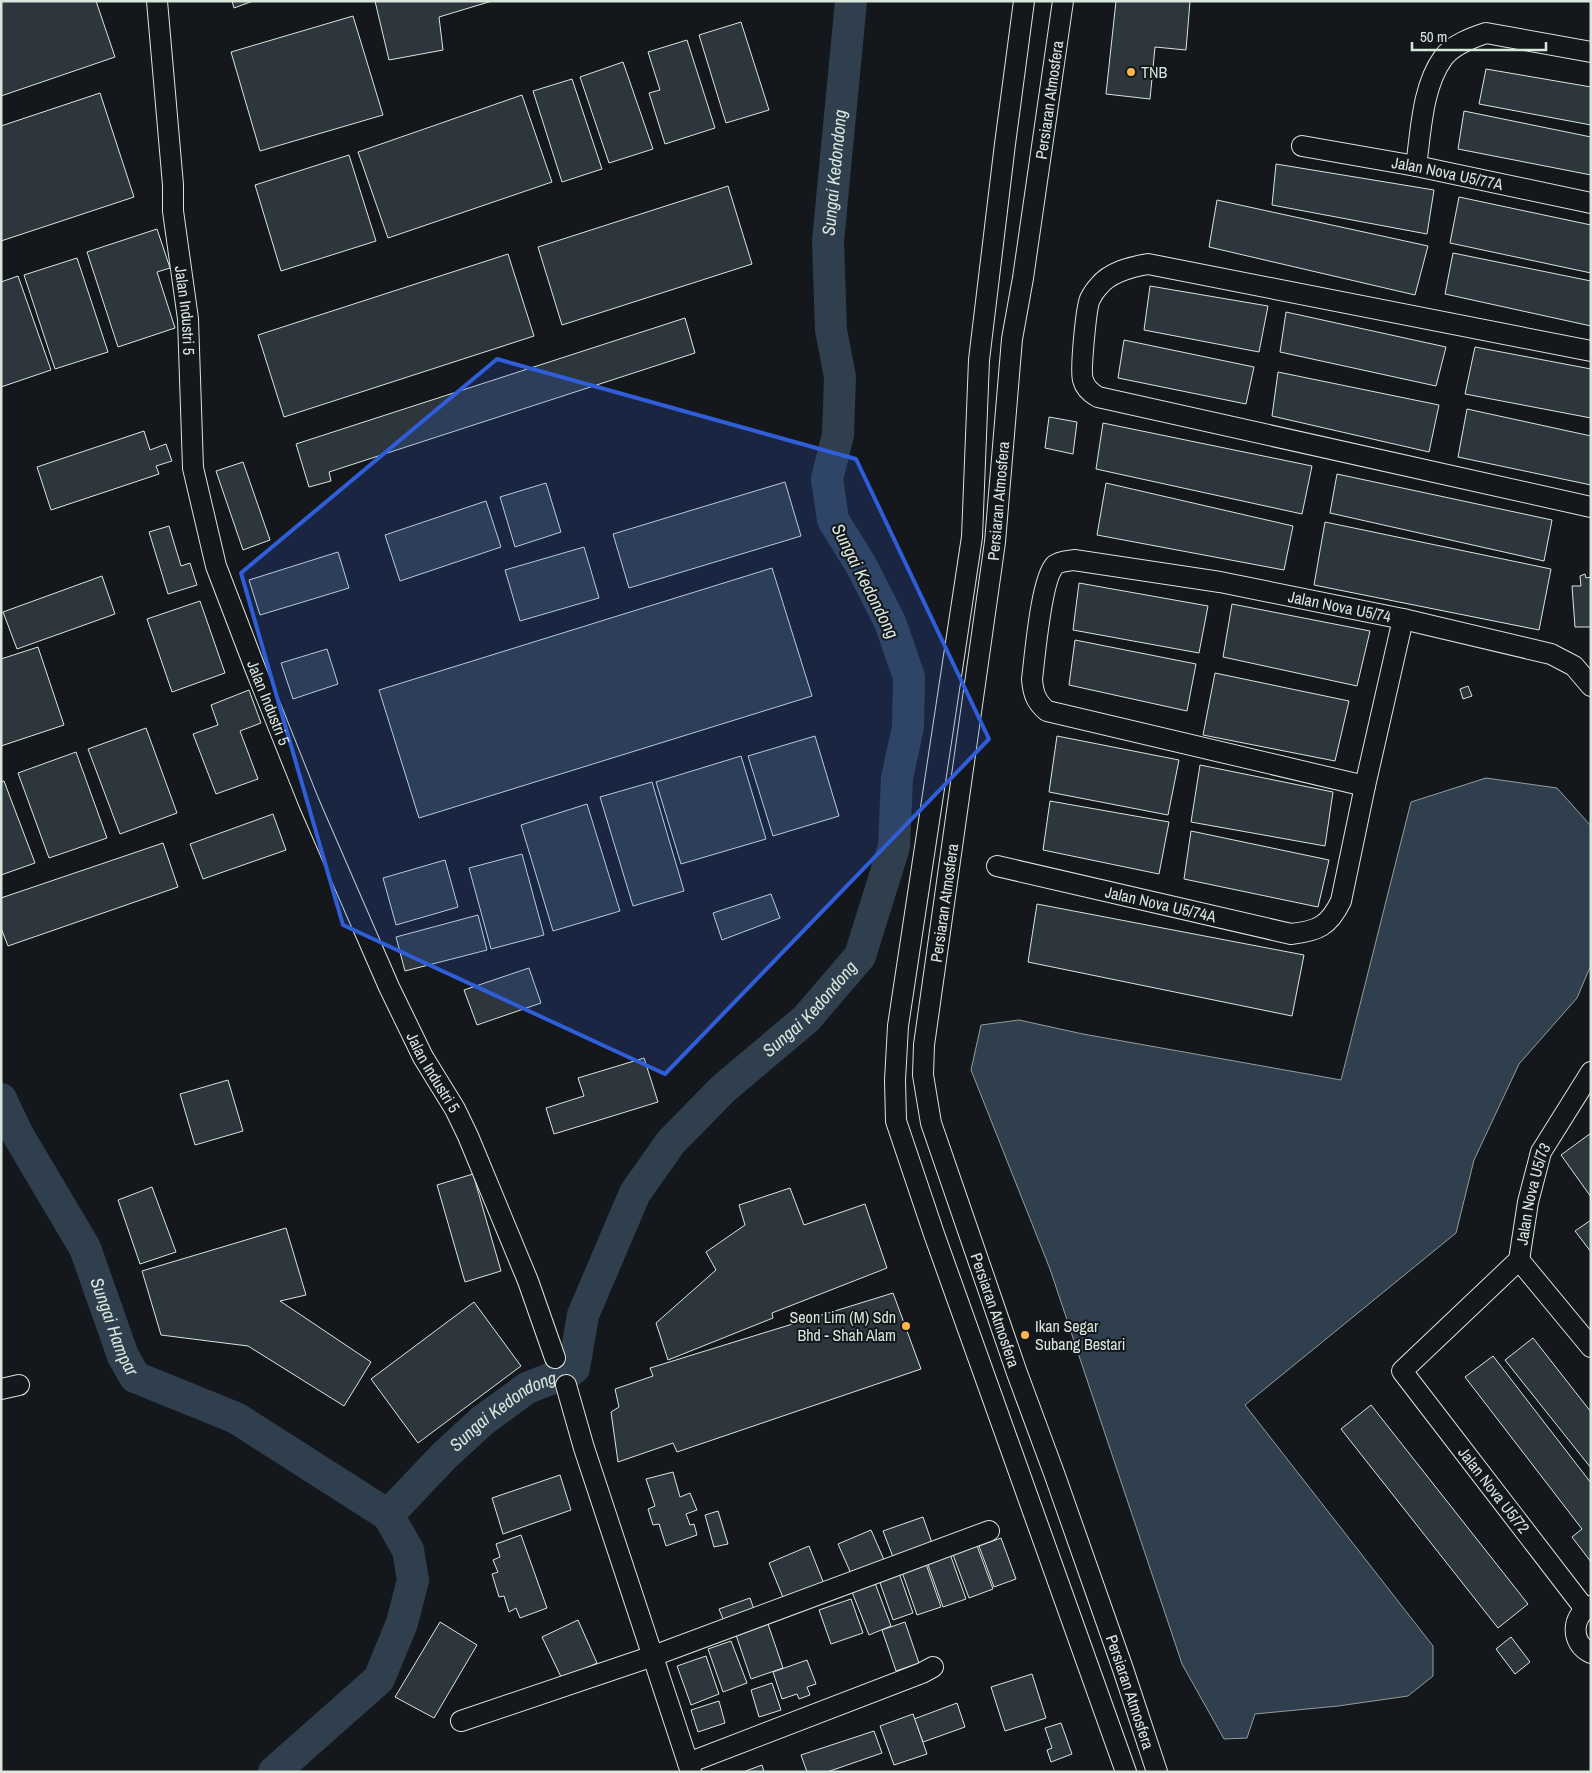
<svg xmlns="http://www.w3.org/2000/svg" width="1592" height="1773" font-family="'Archivo Narrow',sans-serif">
  <rect width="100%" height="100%" fill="#14181c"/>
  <polygon fill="#2f3f4d" stroke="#939e99" points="1486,778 1557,788 1591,826 1591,965 1577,998 1519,1064 1474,1160 1456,1233 1245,1405 1433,1646 1433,1676 1408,1696 1338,1706 1255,1714 1247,1738 1224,1739 1182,1664 1050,1269 971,1070 981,1025 1019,1020 1083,1034 1341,1080 1411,802"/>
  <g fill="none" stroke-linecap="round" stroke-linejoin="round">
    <g stroke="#2f3f4d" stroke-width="32">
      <path id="s1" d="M1 1099 18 1135 85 1248 123 1356 135 1377 236 1418 388 1515"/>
      <path id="s2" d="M274 1772 379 1679 402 1623 413 1580 408 1550 388 1515 444 1456 482 1421 527 1388 550 1379 564 1376 574 1368 583 1315 635 1193 671 1142 723 1089 807 1018 860 956 894 847 897 778 908 727 909 677 890 622 861 565 833 520 827 479 838 435 840 377 831 330 828 241 851 1"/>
    </g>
  </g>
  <g fill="#2c363c" stroke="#d8e6dc">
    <polygon points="1,1 96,1 115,57 1,96"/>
    <polygon points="232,1 253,1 234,8"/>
    <polygon points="375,1 492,1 439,17 443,50 389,60"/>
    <polygon points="1116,1 1190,1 1186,50 1155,47 1150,99 1106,94"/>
    <polygon points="353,16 383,115 260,151 231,52"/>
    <polygon points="741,22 769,110 726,123 699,35"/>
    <polygon points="687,40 715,128 665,144 649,93 660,90 648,52"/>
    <polygon points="623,62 653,149 609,163 580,77"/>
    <polygon points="1486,69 1591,87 1591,125 1479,104"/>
    <polygon points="572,79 602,169 562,182 533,91"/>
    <polygon points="100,93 134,197 1,241 1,126"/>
    <polygon points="522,95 552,182 388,238 358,152"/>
    <polygon points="1464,111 1591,137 1591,175 1458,149"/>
    <polygon points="349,155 376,241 281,271 255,185"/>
    <polygon points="1276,164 1434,190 1427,234 1272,205"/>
    <polygon points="728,186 752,264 562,325 538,247"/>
    <polygon points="1459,197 1591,225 1591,273 1450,243"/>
    <polygon points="1217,200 1428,246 1415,295 1209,247"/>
    <polygon points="157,229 170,268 157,272 175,328 118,347 87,252"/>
    <polygon points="1453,253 1591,281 1591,326 1445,294"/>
    <polygon points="508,254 534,336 284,417 258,335"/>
    <polygon points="77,258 108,352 55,369 24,275"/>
    <polygon points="18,276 51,370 1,387 1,282"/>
    <polygon points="1150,286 1268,306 1259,352 1144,330"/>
    <polygon points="1286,312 1446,347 1436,386 1280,352"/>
    <polygon points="685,318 695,353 329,472 331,481 309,487 296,444"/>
    <polygon points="1124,340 1254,367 1246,404 1118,378"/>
    <polygon points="1475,347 1591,369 1591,418 1465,394"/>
    <polygon points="1278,372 1439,405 1429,452 1272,416"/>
    <polygon points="1467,409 1591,436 1591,485 1458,457"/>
    <polygon points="1049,417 1077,422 1073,454 1045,448"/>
    <polygon points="1103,423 1312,466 1302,514 1096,469"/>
    <polygon points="144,431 150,450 166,444 172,461 156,466 159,474 51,510 37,467"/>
    <polygon points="243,462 270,540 243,550 216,471"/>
    <polygon points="1337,474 1552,520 1544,561 1330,513"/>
    <polygon points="785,482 801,536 629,588 613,534"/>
    <polygon points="546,483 561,532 515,547 500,497"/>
    <polygon points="1106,483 1293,526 1284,570 1097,535"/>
    <polygon points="486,501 501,547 400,581 385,535"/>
    <polygon points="1325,522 1551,569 1539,630 1314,585"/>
    <polygon points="169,526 181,566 190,563 197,585 168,594 149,532"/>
    <polygon points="584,547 599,598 520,621 505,570"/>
    <polygon points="338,552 349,588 260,615 249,580"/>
    <polygon points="772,568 812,696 419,818 379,690"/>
    <polygon points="1585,574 1586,578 1591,577 1591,627 1575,627 1572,586 1581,586 1580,576"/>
    <polygon points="102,576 115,614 17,649 3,612"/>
    <polygon points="1079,583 1208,606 1199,653 1073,630"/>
    <polygon points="200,601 225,673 172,692 147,619"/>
    <polygon points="1232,604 1370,631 1357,686 1223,657"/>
    <polygon points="1075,640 1196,664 1187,711 1069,685"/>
    <polygon points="38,647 64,725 1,746 1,659"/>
    <polygon points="327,649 338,684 293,699 281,663"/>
    <polygon points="1215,673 1349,701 1335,761 1203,735"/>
    <polygon points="1468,686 1472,696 1463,699 1460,689"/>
    <polygon points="249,690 261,723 240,731 258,779 216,794 193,734 218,725 211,705"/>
    <polygon points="146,728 177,813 120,834 88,749"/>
    <polygon points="815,736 839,816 773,836 748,756"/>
    <polygon points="1057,736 1179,760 1168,815 1049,792"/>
    <polygon points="76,752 107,838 49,858 18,773"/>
    <polygon points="741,756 766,839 681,864 656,782"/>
    <polygon points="1200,765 1333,792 1325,846 1191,822"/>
    <polygon points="4,781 35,863 1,875 1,782"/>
    <polygon points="652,782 684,891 633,906 600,797"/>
    <polygon points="1050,801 1169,822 1159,874 1043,850"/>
    <polygon points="587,804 620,911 553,931 521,825"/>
    <polygon points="273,814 286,850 203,879 190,844"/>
    <polygon points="1191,831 1329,860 1318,907 1184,879"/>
    <polygon points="163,843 178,887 8,946 1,928 1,898"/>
    <polygon points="522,854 544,935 491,949 469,868"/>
    <polygon points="445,860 458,907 396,925 383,878"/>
    <polygon points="771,894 780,918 722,940 713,913"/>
    <polygon points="1037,904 1304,955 1292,1016 1028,962"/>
    <polygon points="478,915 487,950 405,971 396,937"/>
    <polygon points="529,968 541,1003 477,1025 464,990"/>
    <polygon points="644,1058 658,1102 554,1134 546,1108 584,1096 578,1078"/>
    <polygon points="228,1080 243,1131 195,1145 180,1094"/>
    <polygon points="1591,1133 1591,1197 1561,1155"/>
    <polygon points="473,1174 501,1271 465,1282 437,1185"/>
    <polygon points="152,1187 176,1252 140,1264 118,1200"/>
    <polygon points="790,1188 804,1225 865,1204 887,1268 772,1313 773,1318 668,1360 656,1323 716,1270 706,1252 745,1225 739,1205"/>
    <polygon points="1591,1220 1591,1252 1575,1231"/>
    <polygon points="286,1228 306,1295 280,1301 371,1362 344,1406 248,1346 161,1335 142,1271"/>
    <polygon points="893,1293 921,1369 677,1452 673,1443 618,1462 611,1412 619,1407 615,1389 653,1376 650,1368"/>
    <polygon points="474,1302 521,1366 418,1443 371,1379"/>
    <polygon points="1533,1338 1591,1412 1591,1468 1505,1360"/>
    <polygon points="1493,1356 1591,1483 1591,1562 1572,1537 1582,1529 1465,1377"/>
    <polygon points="1371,1405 1528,1604 1498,1628 1341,1429"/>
    <polygon points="673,1472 680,1497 690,1493 697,1510 686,1514 690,1525 694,1524 697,1535 666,1546 659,1524 653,1525 648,1509 655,1506 646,1479"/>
    <polygon points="560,1475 571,1510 503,1534 492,1498"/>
    <polygon points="718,1511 728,1544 714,1547 705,1515"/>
    <polygon points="923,1517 932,1543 893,1557 883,1531"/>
    <polygon points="871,1530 885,1562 852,1576 838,1544"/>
    <polygon points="521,1535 547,1608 520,1618 516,1608 509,1612 504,1596 499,1597 492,1574 498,1572 493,1560 500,1557 496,1544"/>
    <polygon points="1001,1538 1016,1579 994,1587 979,1546"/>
    <polygon points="976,1543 993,1589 969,1598 952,1552"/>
    <polygon points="809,1546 824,1584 784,1600 769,1563"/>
    <polygon points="950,1554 966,1599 943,1607 927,1562"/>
    <polygon points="926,1564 941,1607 917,1615 902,1572"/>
    <polygon points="899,1573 913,1613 893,1620 879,1580"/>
    <polygon points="875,1583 891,1626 869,1635 852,1592"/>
    <polygon points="750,1598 757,1618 727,1629 719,1609"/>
    <polygon points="851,1599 863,1633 831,1644 819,1610"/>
    <polygon points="578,1620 597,1663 562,1679 542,1637"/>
    <polygon points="440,1622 477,1645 434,1718 395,1697"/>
    <polygon points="905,1622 919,1663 896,1671 882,1630"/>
    <polygon points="768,1624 783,1668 751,1679 736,1635"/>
    <polygon points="1511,1637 1530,1662 1515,1674 1496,1649"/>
    <polygon points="731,1641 747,1683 723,1692 708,1649"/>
    <polygon points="706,1656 719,1694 691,1705 677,1666"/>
    <polygon points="807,1660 816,1684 807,1687 810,1695 799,1699 797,1694 782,1699 773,1672"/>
    <polygon points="1032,1674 1046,1718 1005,1731 991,1687"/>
    <polygon points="772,1683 781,1710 759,1717 751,1690"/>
    <polygon points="719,1701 725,1723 698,1732 691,1710"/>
    <polygon points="957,1703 965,1727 923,1742 914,1719"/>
    <polygon points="913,1714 927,1754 894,1765 880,1726"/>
    <polygon points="1061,1723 1072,1754 1051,1762 1047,1750 1052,1748 1045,1728"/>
    <polygon points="874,1731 882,1753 827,1772 807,1772 801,1755"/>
    <polygon points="762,1765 764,1772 743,1772"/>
  </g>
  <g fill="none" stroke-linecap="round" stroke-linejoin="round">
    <g stroke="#d8e6dc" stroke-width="22">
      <g id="minor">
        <path id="s3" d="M157 1 173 185V211L188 319 193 468 216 566 255 668 309 803 389 987 423 1057 455 1109 468 1136 528 1281 555 1358"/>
        <polyline points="1024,1 1005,144 979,360 972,537 898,1026 895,1080 896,1121 934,1234 1126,1772"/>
        <path id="s4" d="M1063 1 1023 278 1012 339 995 542 924 1045 923 1075 931 1123 1017 1373 1054 1473 1123 1669 1157 1772"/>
        <path id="s5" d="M1302 146 1416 166 1591 203"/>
        <path d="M1416 166C1421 132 1422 87 1443 58 1452 45 1471 38 1486 33L1591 52"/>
        <path d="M1591 351 1148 264C1131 267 1110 272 1099 286 1096 289 1092 295 1090 299 1086 308 1080 372 1083 380 1085 388 1091 393 1098 397L1591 507"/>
        <path id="s6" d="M1365 786 1047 711C1036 702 1033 693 1032 679 1035 656 1041 579 1055 565 1060 561 1068 561 1074 560L1220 582 1403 619 1551 654 1574 666 1591 686"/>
        <path id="s7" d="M997 866 1291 934C1318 931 1329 926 1341 901L1365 786 1403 619"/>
        <polyline points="1519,1260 1591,1347"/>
        <polyline points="566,1385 584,1448 691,1772"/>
        <polyline points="1,1389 19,1385"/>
        <path d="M1591 1606C1571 1616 1570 1643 1591 1653"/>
        <path id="s8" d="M1585 1609 1402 1371 1519 1260 1528 1202 1541 1152 1591 1072"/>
        <polyline points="461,1721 653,1656 989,1531"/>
        <polyline points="688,1763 922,1673 933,1667"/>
      </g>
    </g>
    <use href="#minor" stroke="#14181c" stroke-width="20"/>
  </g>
  <path fill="#305dd8" fill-opacity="0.2" stroke="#305dd8" stroke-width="4" stroke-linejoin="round" d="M497 359 856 459 989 739 665 1074 343 925 241 573Z"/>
  <g fill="#ffb74d" stroke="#14181c" stroke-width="2">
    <circle cx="1131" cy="72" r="5"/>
    <circle cx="906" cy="1326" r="5"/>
    <circle cx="1025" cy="1335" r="5"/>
  </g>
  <g text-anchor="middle" stroke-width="4" stroke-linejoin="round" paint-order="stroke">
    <g font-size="16" fill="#d8e6dc" stroke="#14181c" text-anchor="start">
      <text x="1141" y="78">TNB</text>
      <text x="896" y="1323" text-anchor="end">Seon Lim (M) Sdn<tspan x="896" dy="18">Bhd - Shah Alam</tspan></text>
      <text x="1035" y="1332">Ikan Segar<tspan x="1035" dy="18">Subang Bestari</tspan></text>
    </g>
    <g font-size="16" fill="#d8e6dc" stroke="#14181c">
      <text transform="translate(1049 100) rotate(-82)" y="6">Persiaran Atmosfera</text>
      <text dy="6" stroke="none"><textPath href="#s5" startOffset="148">Jalan Nova U5/77A</textPath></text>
      <text dy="6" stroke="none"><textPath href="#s3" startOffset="311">Jalan Industri 5</textPath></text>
      <text transform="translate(998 501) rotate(-85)" y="6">Persiaran Atmosfera</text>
      <text dy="6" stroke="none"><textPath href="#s6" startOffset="770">Jalan Nova U5/74</textPath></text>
      <text dy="6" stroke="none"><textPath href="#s3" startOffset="716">Jalan Industri 5</textPath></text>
      <text transform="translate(944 903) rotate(-82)" y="6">Persiaran Atmosfera</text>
      <text dy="6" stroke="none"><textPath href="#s7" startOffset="168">Jalan Nova U5/74A</textPath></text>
      <text dy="6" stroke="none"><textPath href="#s3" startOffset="1121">Jalan Industri 5</textPath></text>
      <text dy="6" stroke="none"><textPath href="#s8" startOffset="529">Jalan Nova U5/73</textPath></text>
      <text dy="6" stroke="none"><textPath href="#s4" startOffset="1330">Persiaran Atmosfera</textPath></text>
      <text transform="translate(1494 1490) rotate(52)" y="6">Jalan Nova U5/72</text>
      <text dy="6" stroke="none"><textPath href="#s4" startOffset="1735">Persiaran Atmosfera</textPath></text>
    </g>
    <g font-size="18" font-style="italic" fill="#d8e6dc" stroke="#14181c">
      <text dy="6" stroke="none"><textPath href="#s2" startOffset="1882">Sungai Kedondong</textPath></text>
      <text transform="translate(865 581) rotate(63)" y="6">Sungai Kedondong</text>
      <text dy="6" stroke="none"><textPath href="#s2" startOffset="998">Sungai Kedondong</textPath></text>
      <text dy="6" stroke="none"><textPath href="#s1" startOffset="255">Sungai Hampar</textPath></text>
      <text dy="6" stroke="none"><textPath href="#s2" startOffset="472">Sungai Kedondong</textPath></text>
    </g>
  </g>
  <rect width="1592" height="1773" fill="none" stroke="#d8e6dc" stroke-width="5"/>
  <path d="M1412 42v8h134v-8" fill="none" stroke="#d8e6dc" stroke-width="2.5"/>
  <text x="1420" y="42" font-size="15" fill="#d8e6dc" stroke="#14181c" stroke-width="4" paint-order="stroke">50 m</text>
</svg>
